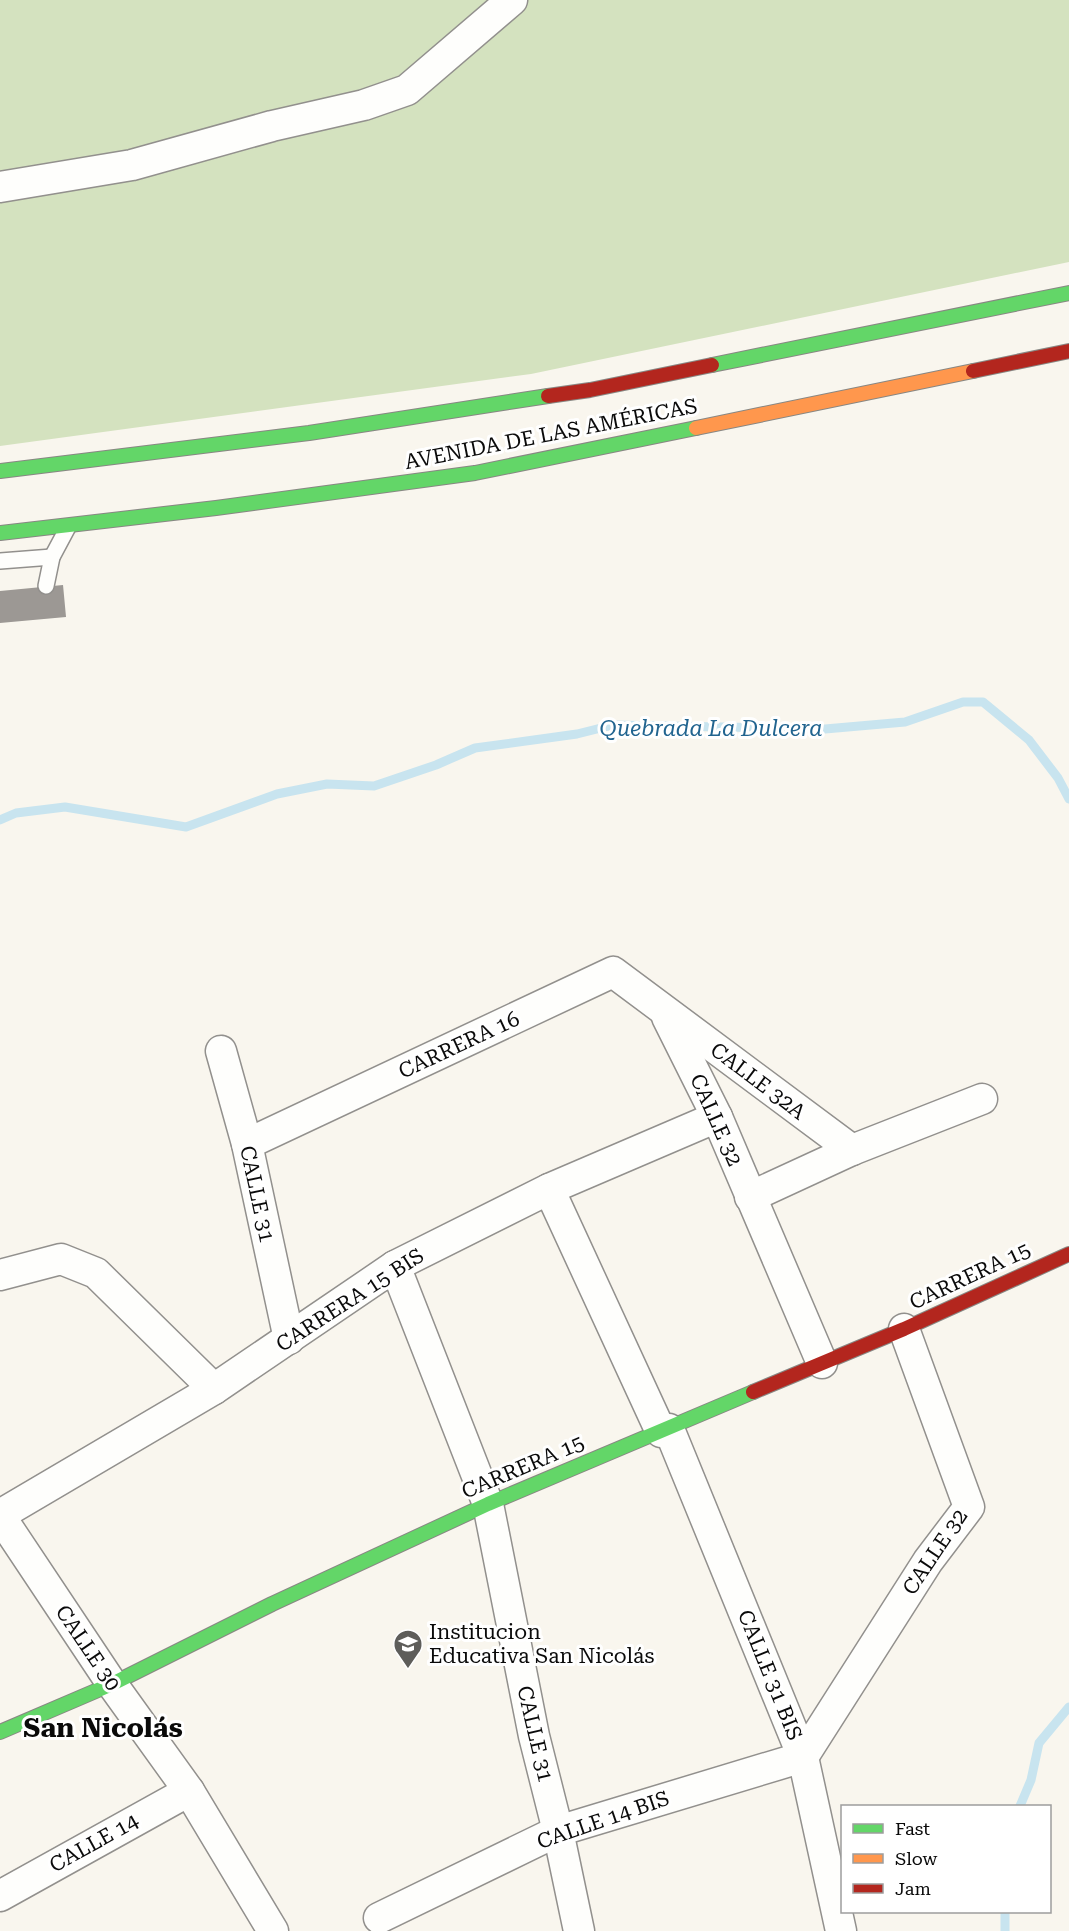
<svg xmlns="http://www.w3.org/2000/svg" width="1069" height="1931" font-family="'Roboto Serif',serif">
  <rect width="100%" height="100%" fill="#f9f6ee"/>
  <polygon fill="#d4e2bf" points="0,0 1069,0 1069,262 531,374 0,446"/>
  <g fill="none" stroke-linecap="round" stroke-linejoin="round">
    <g stroke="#c8e4ef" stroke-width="9">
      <polyline points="0,820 16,813 65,807 186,827 277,794 327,784 374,786 436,765 475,748 577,734 613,725 825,729 905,722 963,702 983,702 1029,740 1058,778 1069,799"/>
      <polyline points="1020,1806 1031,1780 1039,1743 1069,1707"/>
      <polyline points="1005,1931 1005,1912"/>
    </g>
  </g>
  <polygon fill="#9c9894" points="63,585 66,617 0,623 0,591"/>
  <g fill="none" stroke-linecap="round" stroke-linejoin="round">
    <g stroke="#92908d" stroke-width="18">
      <g id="lane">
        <polyline points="0,561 52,557"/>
        <polyline points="46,586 52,557 68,527"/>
      </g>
    </g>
    <g stroke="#92908d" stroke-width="33">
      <g id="street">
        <polyline points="0,187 132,165 272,126 364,105 407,90 512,0"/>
        <polyline points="667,1017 717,1117 822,1363"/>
        <polyline points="221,1051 247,1144 289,1339"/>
        <polyline points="247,1144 613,972 852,1150"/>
        <polyline points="549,1189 661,1432"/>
        <polyline points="750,1197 852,1150 982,1099"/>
        <polyline points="395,1266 488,1504 534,1736 558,1831 579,1931"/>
        <polyline points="0,1275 61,1259 96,1273 214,1389"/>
        <polyline points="669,1429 803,1757 841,1931"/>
        <polyline points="0,1515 214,1389 395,1266 549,1189 717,1117"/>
        <polyline points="0,1516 112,1684 189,1791 273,1931"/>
        <polyline points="0,1896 189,1791"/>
        <polyline points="379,1918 558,1831 803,1757 928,1561 969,1507 904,1329"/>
      </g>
    </g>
    <g stroke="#888783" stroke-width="16">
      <g id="fast">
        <polyline points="712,365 1069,293"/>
        <polyline points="0,471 309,433 548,396"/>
        <polyline points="0,533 216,508 475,473 696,428"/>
        <polyline points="0,1732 112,1684 272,1604 488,1504 753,1392"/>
      </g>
    </g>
    <g stroke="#888783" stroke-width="16">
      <polyline id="slow" points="696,428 973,371"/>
    </g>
    <g stroke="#888783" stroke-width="16">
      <g id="jam">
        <polyline points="973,371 1069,351"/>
        <polyline points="548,396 590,390 712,365"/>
        <polyline points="753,1392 904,1329 1069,1254"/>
      </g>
    </g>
    <use href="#lane" stroke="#fefefc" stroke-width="15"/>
    <use href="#street" stroke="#fefefc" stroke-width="30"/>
    <use href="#fast" stroke="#63d668" stroke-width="14"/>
    <use href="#slow" stroke="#ff974d" stroke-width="14"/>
    <use href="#jam" stroke="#b3261e" stroke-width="14"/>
  </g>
  <defs>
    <g id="school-pin" transform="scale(1.5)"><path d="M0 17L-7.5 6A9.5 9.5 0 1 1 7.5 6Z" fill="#5e5d5a" stroke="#fff"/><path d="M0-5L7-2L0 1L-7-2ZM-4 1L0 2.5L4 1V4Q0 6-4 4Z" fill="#fff"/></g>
  </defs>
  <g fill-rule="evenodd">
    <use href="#school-pin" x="408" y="1644"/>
  </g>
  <g text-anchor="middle" stroke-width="6" stroke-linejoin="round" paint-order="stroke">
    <g font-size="21" fill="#0a0a0a" stroke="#fff">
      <text transform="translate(551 434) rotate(-11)" y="7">AVENIDA DE LAS AMÉRICAS</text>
      <text transform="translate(459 1045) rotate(-25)" y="7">CARRERA 16</text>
      <text transform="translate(758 1081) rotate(37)" y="7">CALLE 32A</text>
      <text transform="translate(716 1120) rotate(66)" y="7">CALLE 32</text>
      <text transform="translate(257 1194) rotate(78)" y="7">CALLE 31</text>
      <text transform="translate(970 1276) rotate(-25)" y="7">CARRERA 15</text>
      <text transform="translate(350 1300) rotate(-33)" y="7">CARRERA 15 BIS</text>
      <text transform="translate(523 1467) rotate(-23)" y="7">CARRERA 15</text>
      <text transform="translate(935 1552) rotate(-56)" y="7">CALLE 32</text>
      <text transform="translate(88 1648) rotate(56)" y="7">CALLE 30</text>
      <text transform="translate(770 1675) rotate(68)" y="7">CALLE 31 BIS</text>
      <text transform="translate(535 1734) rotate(77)" y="7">CALLE 31</text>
      <text transform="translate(603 1820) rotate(-19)" y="7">CALLE 14 BIS</text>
      <text transform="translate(94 1843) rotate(-29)" y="7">CALLE 14</text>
    </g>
    <g font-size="21" fill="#0a0a0a" stroke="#fff" text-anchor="start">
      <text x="429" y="1639">Institucion<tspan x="429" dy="24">Educativa San Nicolás</tspan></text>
    </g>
    <g font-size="22" font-style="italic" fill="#21648f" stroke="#fff">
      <text x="711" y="736">Quebrada La Dulcera</text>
    </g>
    <g font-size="27" font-weight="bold" fill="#0a0a0a" stroke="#fff">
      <text x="103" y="1737">San Nicolás</text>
    </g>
  </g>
  <rect x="841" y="1805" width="210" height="108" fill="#ffffff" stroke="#9d9d9d" stroke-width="1.5"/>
  <rect x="853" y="1824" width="30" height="9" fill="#63d668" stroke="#9d9d9d" stroke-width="1.5"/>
  <text x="895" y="1835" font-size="18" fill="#0a0a0a">Fast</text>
  <rect x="853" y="1854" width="30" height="9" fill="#ff974d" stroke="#9d9d9d" stroke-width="1.5"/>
  <text x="895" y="1865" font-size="18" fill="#0a0a0a">Slow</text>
  <rect x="853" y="1884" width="30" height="9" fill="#b3261e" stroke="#9d9d9d" stroke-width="1.5"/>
  <text x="895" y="1895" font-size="18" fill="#0a0a0a">Jam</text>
</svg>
